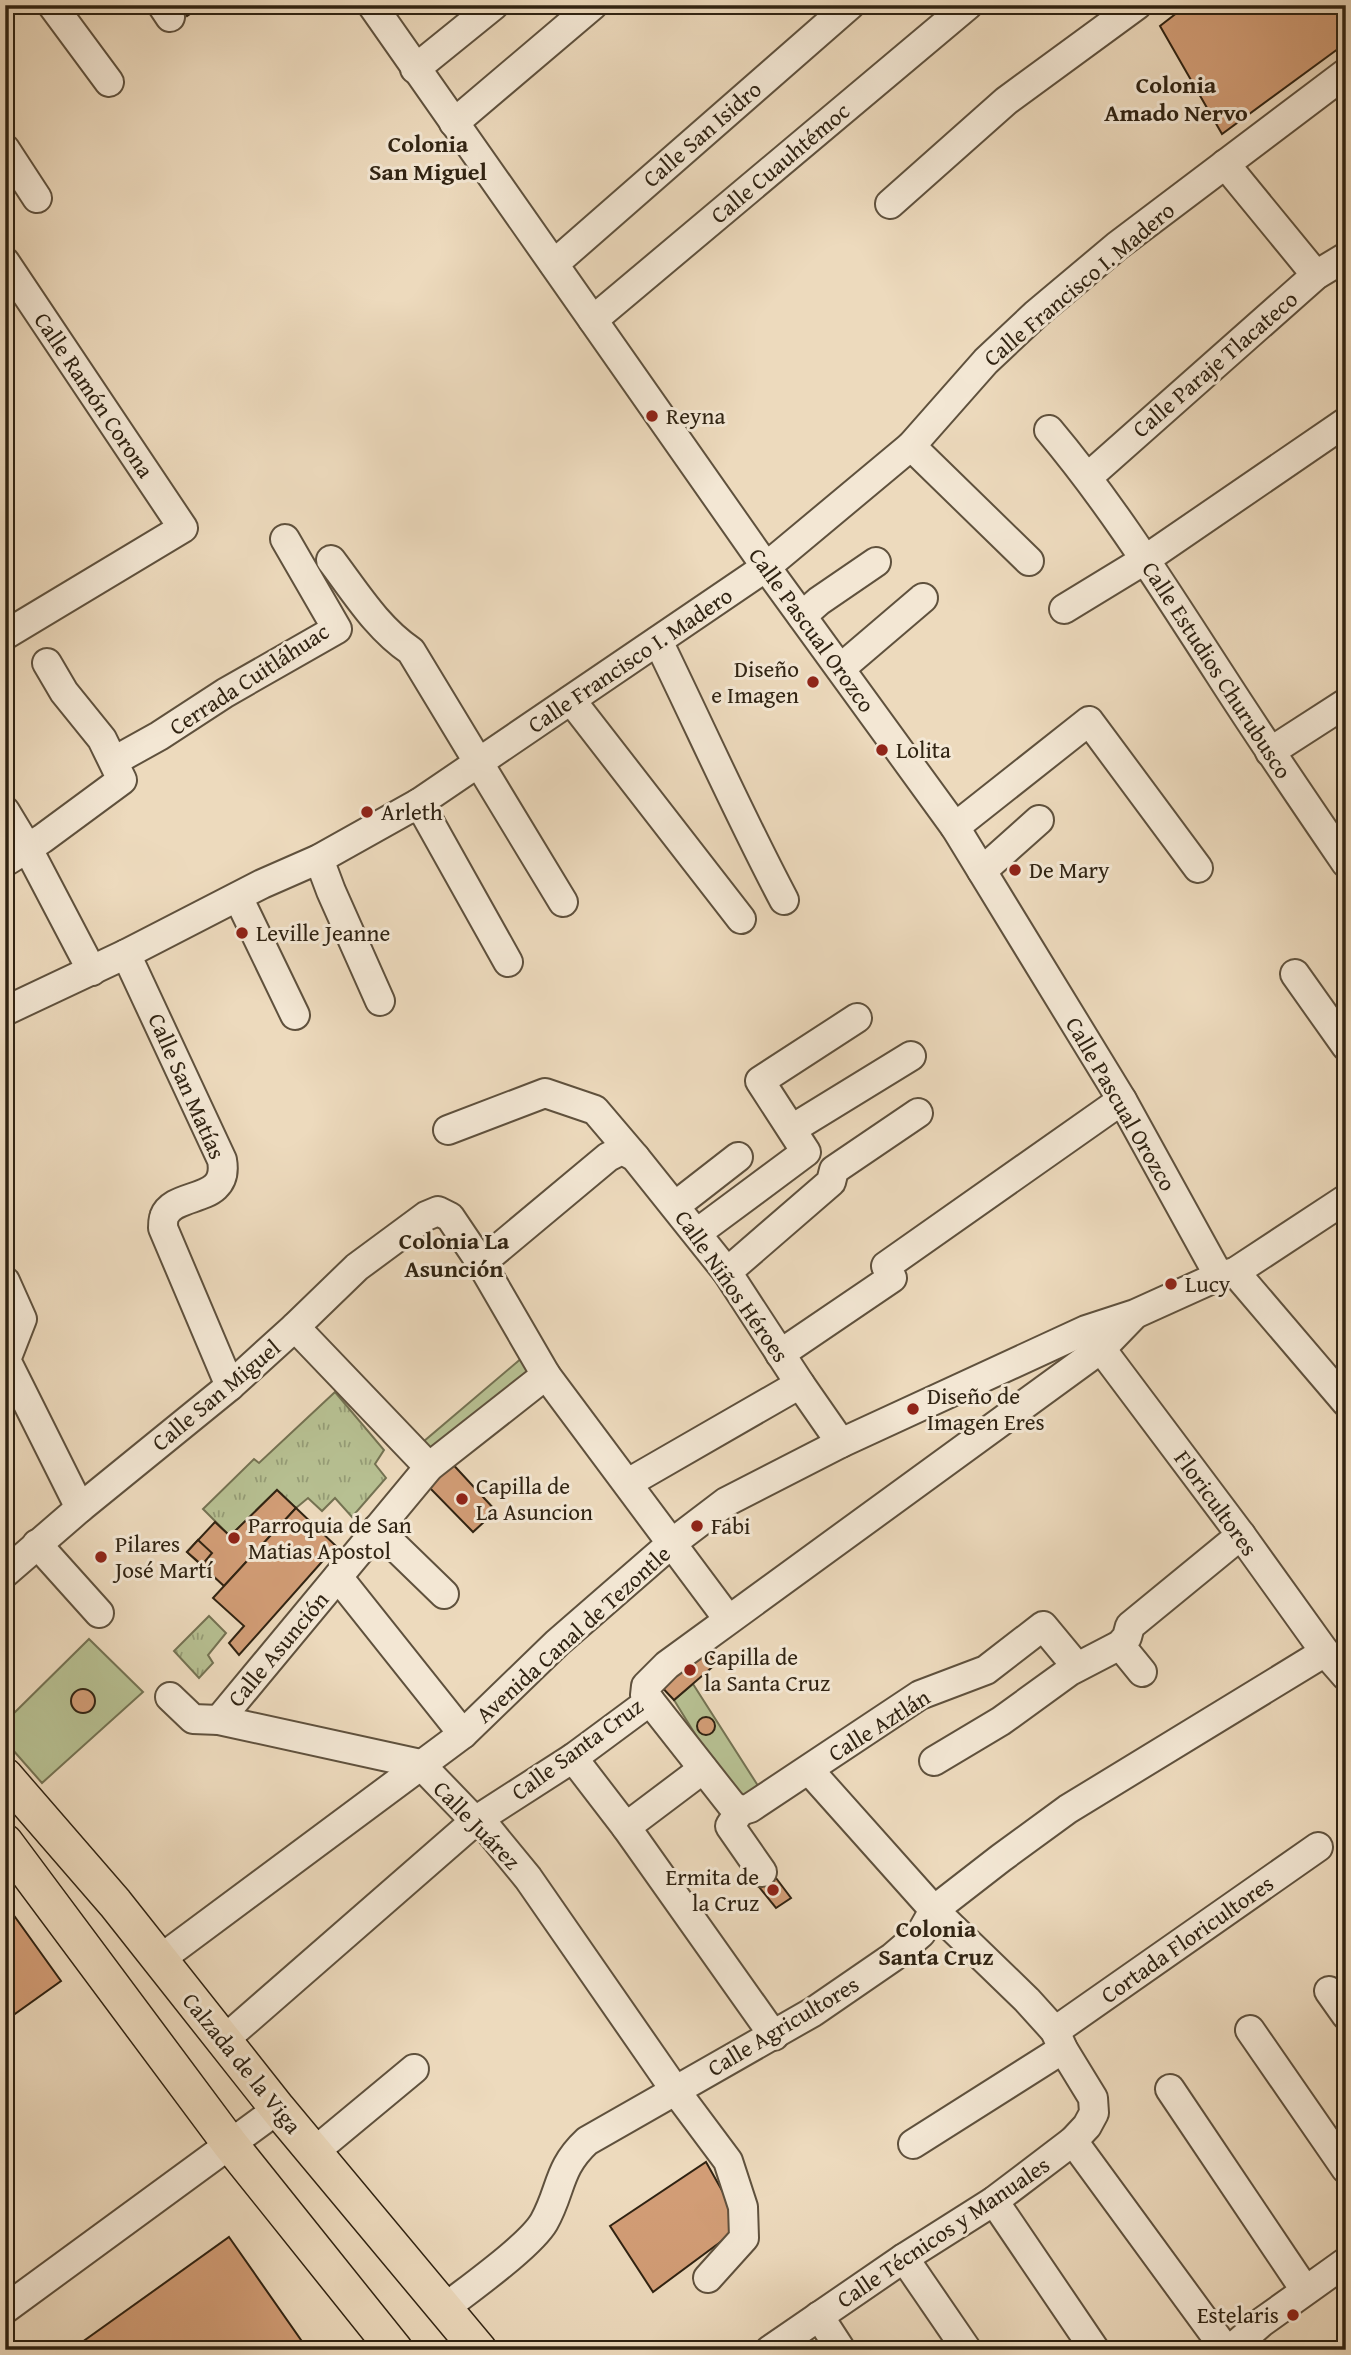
<svg xmlns="http://www.w3.org/2000/svg" width="1351" height="2355" font-family="'Gentium Book Plus',serif">
  <defs>
    <pattern id="grass-tufts" width="24" height="20" patternUnits="userSpaceOnUse" patternTransform="scale(1.75)"><rect width="24" height="20" fill="#b7c092"/><path d="M3 7l-1-3M5 7V3M7 7l1-3M15 17l-1-3M17 17v-4M19 17l1-3" fill="none" stroke="#959c76"/></pattern>
  </defs>
  <rect width="100%" height="100%" fill="#eddabd"/>
  <filter id="stains"><feTurbulence type="fractalNoise" baseFrequency=".00286" numOctaves="4"/><feColorMatrix values="0 0 0 0 .2 0 0 0 0 .09 0 0 0 0 .02 0 0 0 .5 -.17"/></filter>
  <radialGradient id="worn" r=".72"><stop offset=".6" stop-color="#630" stop-opacity="0"/><stop offset="1" stop-color="#630" stop-opacity=".3"/></radialGradient>
  <g fill="url(#grass-tufts)" stroke="#747252" stroke-width="2">
    <polygon points="335,1392 384,1450 375,1464 386,1478 352,1517 335,1498 322,1511 308,1498 296,1508 277,1490 230,1536 203,1509 254,1459 259,1463"/>
    <polygon points="209,1616 226,1633 208,1655 213,1663 199,1678 174,1651"/>
  </g>
  <g fill="#b7c092" stroke="#747252" stroke-width="2">
    <polygon points="523,1357 528,1365 525,1381 434,1450 423,1442"/>
    <polygon points="89,1639 143,1692 42,1783 5,1741 5,1722"/>
    <polygon points="693,1684 762,1792 746,1800 731,1792 674,1700"/>
  </g>
  <g fill="#d29d76" stroke="#302312" stroke-width="2">
    <polygon points="180,5 203,5 187,16"/>
    <polygon points="1187,5 1346,5 1346,43 1222,134 1160,26"/>
    <polygon points="448,1459 496,1511 473,1532 425,1483"/>
    <polygon points="277,1490 296,1508 224,1586 187,1552 215,1522 230,1536"/>
    <polygon points="296,1508 336,1546 239,1655 229,1643 244,1626 213,1598"/>
    <polygon points="198,1540 212,1553 202,1565 187,1552"/>
    <polygon points="700,1644 717,1663 674,1700 657,1682"/>
    <circle cx="83" cy="1701" r="12"/>
    <circle cx="706" cy="1726" r="9"/>
    <polygon points="770,1870 791,1898 776,1908 755,1882"/>
    <polygon points="5,1903 61,1981 5,2021"/>
    <polygon points="706,2162 742,2226 653,2292 610,2226"/>
    <polygon points="229,2237 308,2350 71,2350"/>
  </g>
  <g fill="none" stroke-linecap="round" stroke-linejoin="round">
    <g stroke="#5f513d" stroke-width="32">
      <g id="minor">
        <polyline points="52,5 109,82"/>
        <polyline points="162,5 170,17"/>
        <polyline points="372,5 766,567 955,827 1122,1100 1219,1276"/>
        <polyline points="415,69 494,5"/>
        <polyline points="454,123 593,5"/>
        <polyline points="5,149 37,198"/>
        <polyline points="1225,164 1316,275"/>
        <polyline points="890,204 1006,101 1137,5"/>
        <polyline points="5,262 183,528 5,635"/>
        <polyline points="554,264 850,5"/>
        <polyline points="593,320 968,5"/>
        <path d="M1049 430C1113 506 1165 590 1219 673 1260 737 1303 800 1346 863"/>
        <polyline points="911,446 1029,561"/>
        <polyline points="1088,477 1316,275 1346,257"/>
        <path d="M331 560C356 593 377 628 411 651L563 902"/>
        <polyline points="1064,609 1146,559 1346,422"/>
        <polyline points="802,616 819,601 876,562"/>
        <path d="M658 641C700 727 739 815 784 900"/>
        <polyline points="841,668 923,598"/>
        <polyline points="571,700 741,919"/>
        <polyline points="1270,752 1346,703"/>
        <polyline points="114,761 159,736 225,693 337,629 285,539"/>
        <polyline points="419,803 508,962"/>
        <polyline points="5,811 28,849 92,971"/>
        <polyline points="955,827 1089,721 1198,868"/>
        <polyline points="319,859 331,891 380,1001"/>
        <polyline points="5,862 42,839 122,780 102,739 64,692 47,663"/>
        <polyline points="982,871 1039,820"/>
        <polyline points="238,897 295,1015"/>
        <path d="M126 954 222 1160C230 1205 174 1190 164 1217 163 1218 163 1227 163 1228L230 1386"/>
        <polyline points="1295,974 1346,1046"/>
        <polyline points="5,1011 126,954 262,884 319,859 419,803 766,567 911,446 986,361 1036,314 1117,246 1346,73"/>
        <polyline points="792,1129 911,1056"/>
        <polyline points="448,1130 545,1093 595,1110 635,1157"/>
        <polyline points="675,1206 738,1157"/>
        <polyline points="697,1233 806,1152 760,1081 857,1018"/>
        <polyline points="481,1263 608,1157 622,1150 635,1157 727,1272 800,1384 841,1443"/>
        <polyline points="727,1272 831,1182 834,1170 918,1113"/>
        <polyline points="1235,1272 1346,1402"/>
        <polyline points="5,1281 22,1319 6,1360 80,1508"/>
        <polyline points="295,1327 429,1467"/>
        <polyline points="1090,1334 1241,1535 1325,1652 1346,1676"/>
        <polyline points="780,1354 892,1278 886,1266 1122,1100"/>
        <polyline points="628,1483 800,1384"/>
        <polyline points="377,1529 444,1594"/>
        <polyline points="37,1544 99,1613"/>
        <polyline points="5,1573 80,1508 230,1386 295,1327 357,1267 426,1216 438,1211 450,1217 481,1263 546,1375 728,1619"/>
        <polyline points="338,1577 463,1734"/>
        <polyline points="1120,1645 1142,1672"/>
        <polyline points="170,1697 193,1719 219,1720 420,1764 475,1821 487,1828 528,1878 675,2090 728,2161 743,2207 744,2238 708,2278"/>
        <polyline points="650,1701 731,1804 740,1811"/>
        <polyline points="219,1720 429,1467 546,1375"/>
        <polyline points="573,1758 626,1827 774,2036"/>
        <polyline points="934,1761 1001,1721 1070,1671 1120,1645 1127,1637 1130,1626 1241,1535"/>
        <polyline points="740,1811 750,1808 920,1695 986,1670 1043,1626 1077,1667"/>
        <polyline points="740,1811 730,1826 762,1872"/>
        <polyline points="626,1827 703,1769"/>
        <polyline points="159,1960 463,1734 557,1643 672,1543 726,1502 841,1443 1086,1330 1135,1314 1219,1276 1235,1272 1346,1199"/>
        <polyline points="1329,1991 1346,2015"/>
        <polyline points="1250,2030 1346,2169"/>
        <polyline points="1055,2031 1318,1847"/>
        <polyline points="224,2040 475,1821 573,1758 650,1701 645,1695 646,1686 667,1665 1102,1348 1132,1317"/>
        <polyline points="1170,2089 1305,2290"/>
        <polyline points="1073,2141 1226,2350"/>
        <polyline points="913,2144 1063,2049"/>
        <polyline points="314,2152 414,2069"/>
        <polyline points="994,2201 1095,2350"/>
        <polyline points="904,2258 967,2350"/>
        <path d="M445 2308C469 2289 530 2246 544 2222 562 2190 557 2169 587 2141L813 2012 893 1957 921 1933 934 1910 1001 1858 1068 1809 1325 1652"/>
        <polyline points="5,2309 278,2109"/>
        <polyline points="819,2316 841,2350"/>
        <polyline points="770,2350 904,2258 994,2201 1073,2141 1087,2126 1094,2113 1093,2098 1063,2049 1055,2031 1027,2000 934,1910 809,1770"/>
        <polyline points="1230,2350 1262,2322 1346,2262"/>
      </g>
    </g>
    <g stroke="#302312" stroke-width="38">
      <g id="major">
        <polyline points="5,1776 115,1903 278,2109 479,2350"/>
        <polyline points="5,1842 230,2144 395,2350"/>
      </g>
    </g>
    <use href="#minor" stroke="#f3e7d4" stroke-width="28"/>
    <use href="#major" stroke="#eddabd" stroke-width="35"/>
  </g>
  <g fill="#8f2418" stroke="#f3e7d4" stroke-width="2.5">
    <circle cx="652" cy="416" r="7"/>
    <circle cx="813" cy="682" r="7"/>
    <circle cx="882" cy="750" r="7"/>
    <circle cx="367" cy="812" r="7"/>
    <circle cx="1015" cy="870" r="7"/>
    <circle cx="242" cy="933" r="7"/>
    <circle cx="1171" cy="1284" r="7"/>
    <circle cx="913" cy="1409" r="7"/>
    <circle cx="462" cy="1499" r="7"/>
    <circle cx="697" cy="1526" r="7"/>
    <circle cx="234" cy="1538" r="7"/>
    <circle cx="101" cy="1557" r="7"/>
    <circle cx="690" cy="1670" r="7"/>
    <circle cx="773" cy="1890" r="7"/>
    <circle cx="1293" cy="2315" r="7"/>
  </g>
  <g text-anchor="middle" stroke-width="6" stroke-linejoin="round" paint-order="stroke">
    <g font-size="23" fill="#302312" stroke="#f3e7d4">
      <text transform="translate(702 134) rotate(-41)" y="8">Calle San Isidro</text>
      <text transform="translate(780 163) rotate(-40)" y="8">Calle Cuauhtémoc</text>
      <text transform="translate(1079 284) rotate(-40)" y="8">Calle Francisco I. Madero</text>
      <text transform="translate(1215 364) rotate(-41)" y="8">Calle Paraje Tlacateco</text>
      <text transform="translate(94 395) rotate(56)" y="8">Calle Ramón Corona</text>
      <text transform="translate(812 630) rotate(54)" y="8">Calle Pascual Orozco</text>
      <text transform="translate(630 660) rotate(-34)" y="8">Calle Francisco I. Madero</text>
      <text transform="translate(1217 670) rotate(57)" y="8">Calle Estudios Churubusco</text>
      <text transform="translate(249 679) rotate(-33)" y="8">Cerrada Cuitláhuac</text>
      <text transform="translate(187 1086) rotate(66)" y="8">Calle San Matías</text>
      <text transform="translate(1121 1104) rotate(60)" y="8">Calle Pascual Orozco</text>
      <text transform="translate(732 1286) rotate(55)" y="8">Calle Niños Héroes</text>
      <text transform="translate(216 1395) rotate(-40)" y="8">Calle San Miguel</text>
      <text transform="translate(1216 1503) rotate(54)" y="8">Floricultores</text>
      <text transform="translate(573 1634) rotate(-42)" y="8">Avenida Canal de Tezontle</text>
      <text transform="translate(278 1649) rotate(-50)" y="8">Calle Asunción</text>
      <text transform="translate(879 1725) rotate(-32)" y="8">Calle Aztlán</text>
      <text transform="translate(577 1749) rotate(-36)" y="8">Calle Santa Cruz</text>
      <text transform="translate(477 1825) rotate(46)" y="8">Calle Juárez</text>
      <text transform="translate(1187 1939) rotate(-35)" y="8">Cortada Floricultores</text>
      <text transform="translate(783 2026) rotate(-31)" y="8">Calle Agricultores</text>
      <text transform="translate(242 2063) rotate(51)" y="8">Calzada de la Viga</text>
      <text transform="translate(943 2232) rotate(-34)" y="8">Calle Técnicos y Manuales</text>
    </g>
    <g font-size="23" fill="#302312" stroke="#f3e7d4" text-anchor="start">
      <text x="666" y="424">Reyna</text>
      <text x="799" y="677" text-anchor="end">Diseño<tspan x="799" dy="26">e Imagen</tspan></text>
      <text x="896" y="758">Lolita</text>
      <text x="381" y="820">Arleth</text>
      <text x="1029" y="878">De Mary</text>
      <text x="256" y="941">Leville Jeanne</text>
      <text x="1185" y="1292">Lucy</text>
      <text x="927" y="1404">Diseño de<tspan x="927" dy="26">Imagen Eres</tspan></text>
      <text x="476" y="1494">Capilla de<tspan x="476" dy="26">La Asuncion</tspan></text>
      <text x="248" y="1533">Parroquia de San<tspan x="248" dy="26">Matias Apostol</tspan></text>
      <text x="711" y="1534">Fabi</text>
      <text x="115" y="1552">Pilares<tspan x="115" dy="26">José Martí</tspan></text>
      <text x="704" y="1665">Capilla de<tspan x="704" dy="26">la Santa Cruz</tspan></text>
      <text x="759" y="1885" text-anchor="end">Ermita de<tspan x="759" dy="26">la Cruz</tspan></text>
      <text x="1279" y="2323" text-anchor="end">Estelaris</text>
    </g>
    <g font-size="24" font-weight="bold" fill="#302312" stroke="#f3e7d4">
      <text x="1176" y="93">Colonia<tspan x="1176" dy="28">Amado Nervo</tspan></text>
      <text x="428" y="152">Colonia<tspan x="428" dy="28">San Miguel</tspan></text>
      <text x="454" y="1249">Colonia La<tspan x="454" dy="28">Asunción</tspan></text>
      <text x="936" y="1937">Colonia<tspan x="936" dy="28">Santa Cruz</tspan></text>
    </g>
  </g>
  <rect width="1351" height="2355" fill="none" stroke="#eddabd" stroke-width="28"/>
  <rect x="7" y="7" width="1337" height="2341" fill="none" stroke="#302312" stroke-width="3.5"/>
  <rect x="14" y="14" width="1323" height="2327" fill="none" stroke="#302312" stroke-width="2"/>
  <rect width="100%" height="100%" filter="url(#stains)"/>
  <rect width="100%" height="100%" fill="url(#worn)"/>
</svg>
